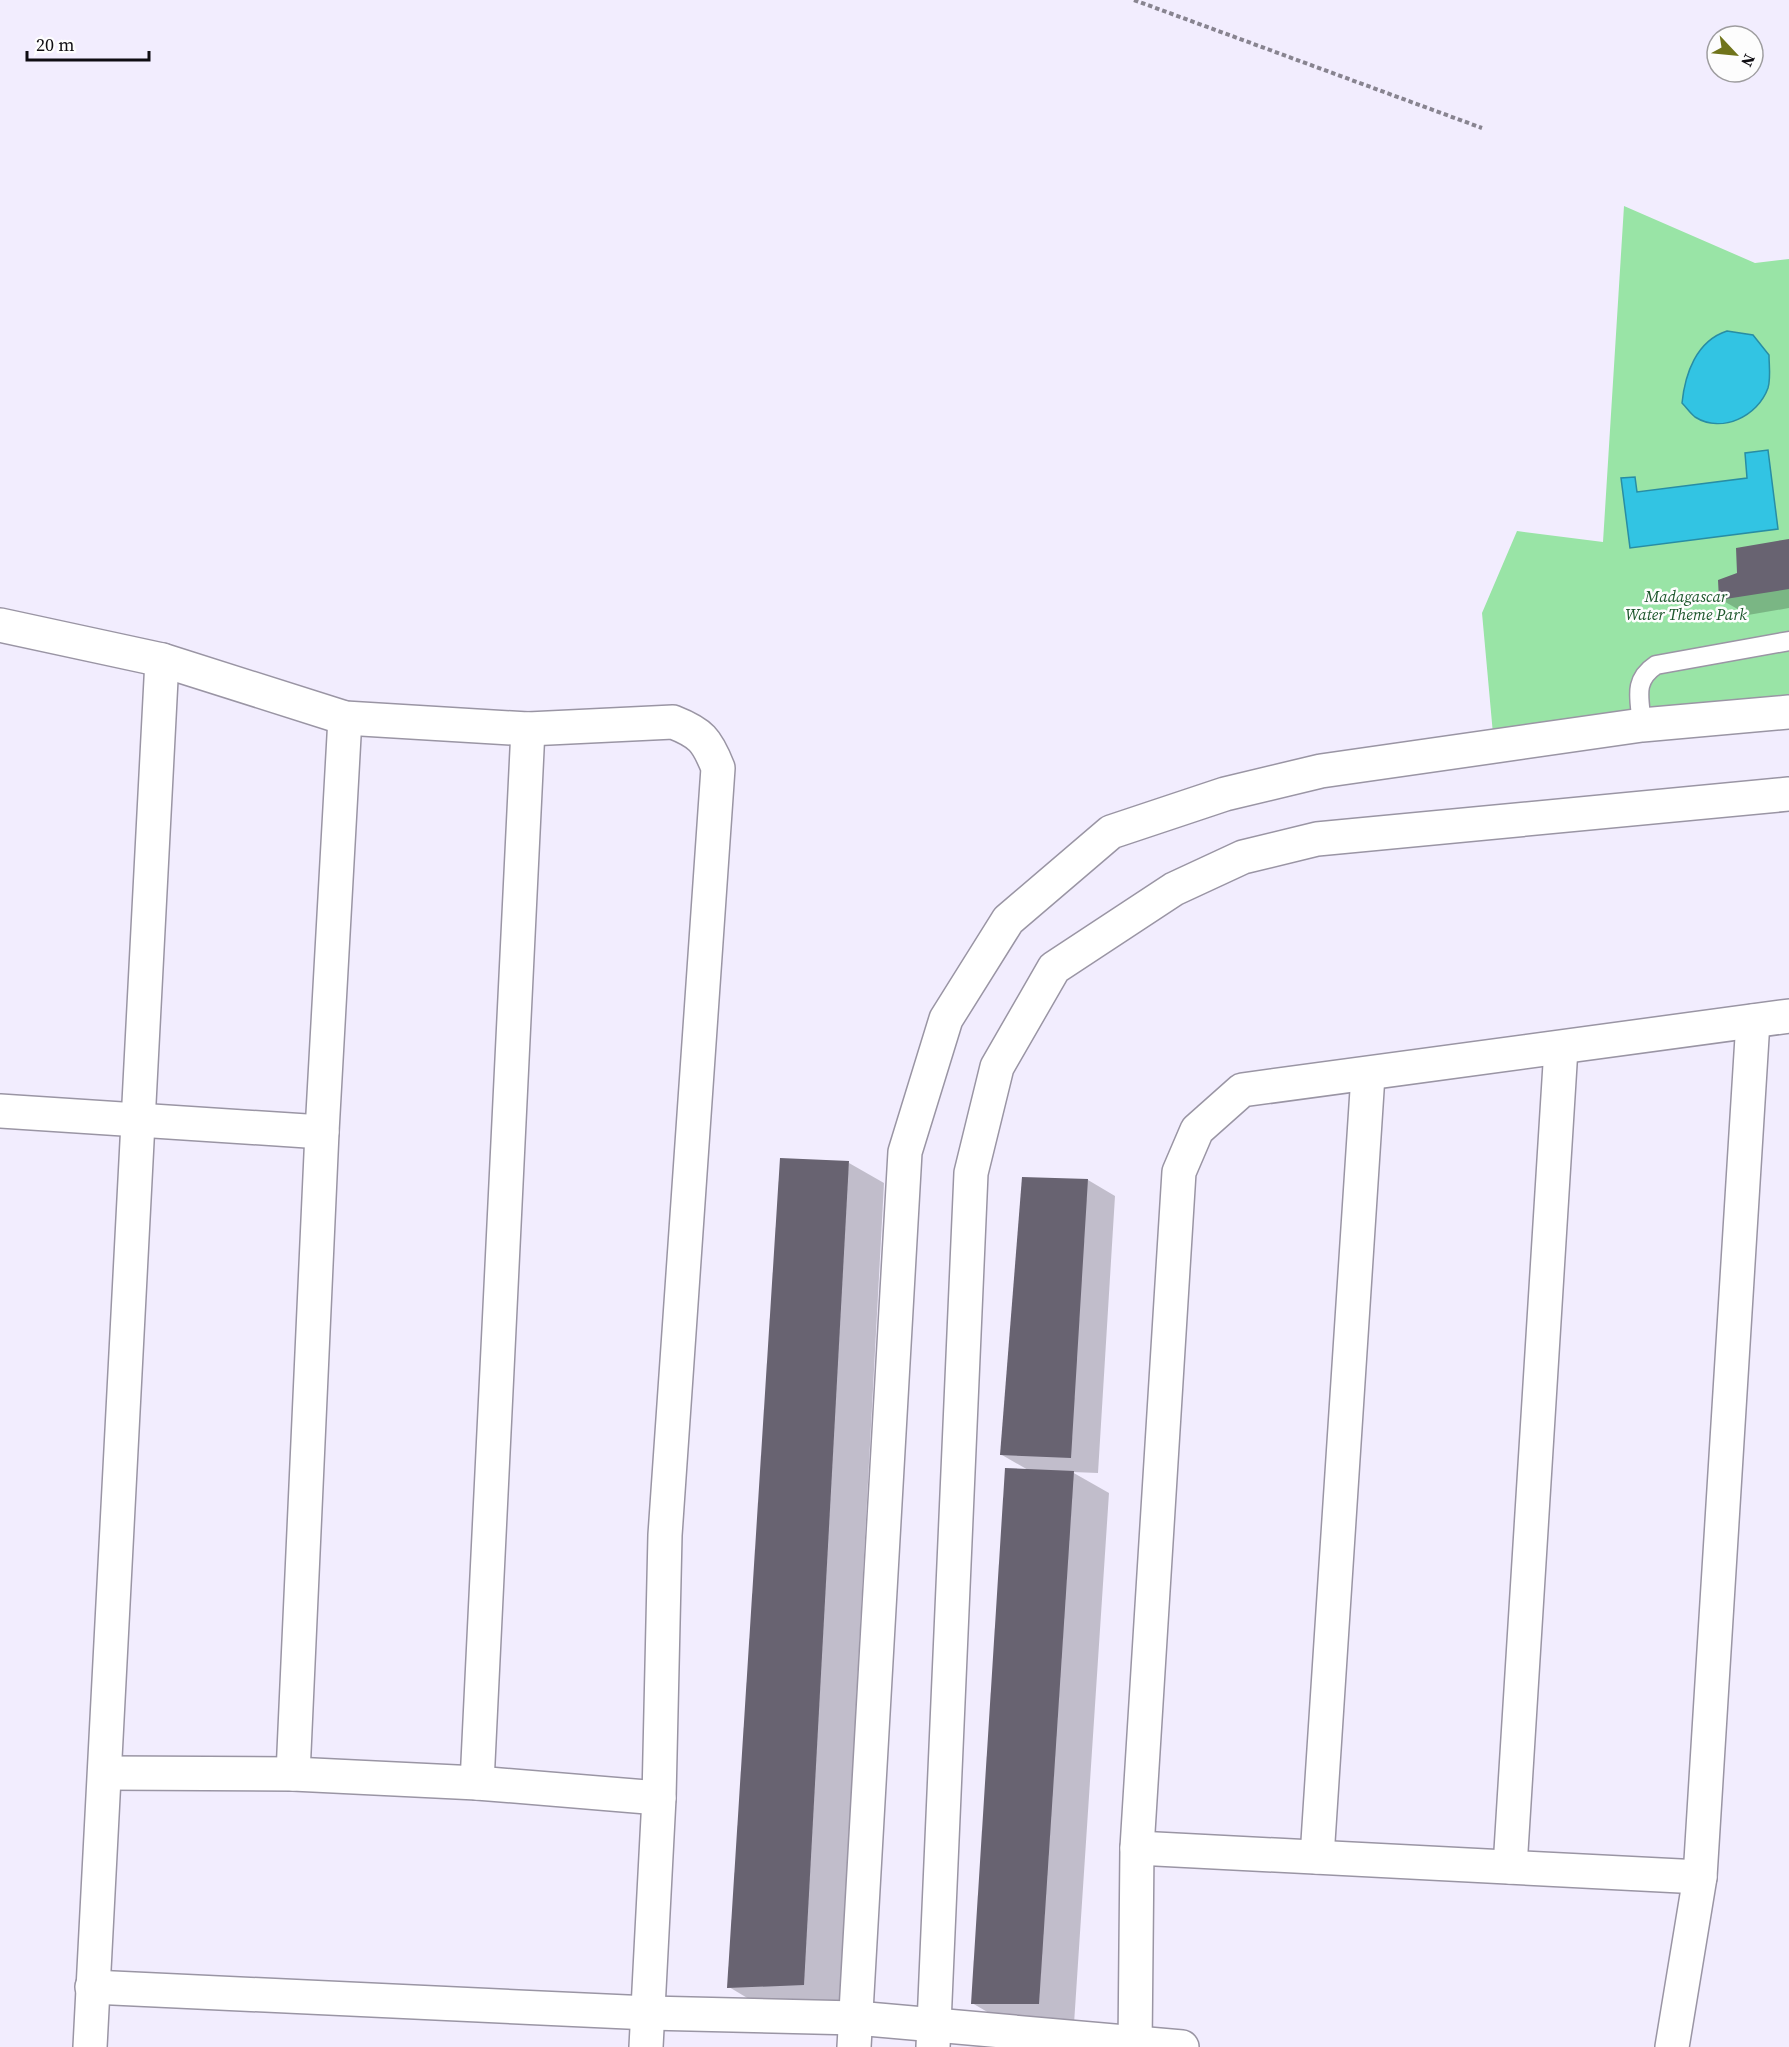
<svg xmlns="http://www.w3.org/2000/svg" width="1789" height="2047" font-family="'Source Serif 4',serif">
  <rect width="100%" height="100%" fill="#f2edfe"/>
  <polygon fill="#99e4a6" points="1624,206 1755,263 1789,259 1789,695 1493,734 1482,613 1517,531 1603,542"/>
  <g fill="#32c4e3" stroke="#288da4" stroke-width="1.5">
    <path d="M1727 331 1753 335 1769 355C1769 365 1771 378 1768 388 1758 416 1722 434 1695 417 1690 413 1686 407 1682 403 1685 374 1696 341 1727 331Z"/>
    <polygon points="1768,450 1778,529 1630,548 1621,478 1635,477 1637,492 1747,478 1745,453"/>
  </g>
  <g fill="#0003">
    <polygon points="1789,541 1789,608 1748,615 1720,599 1738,574"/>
    <polygon points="849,1163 884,1183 840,2005 764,2008 729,1987"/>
    <polygon points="1088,1180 1115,1196 1098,1473 1072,1472 1109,1493 1074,2024 1008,2024 972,2003 1030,1471 1002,1455"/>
  </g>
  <g fill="#686371">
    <polygon points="1789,539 1789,589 1719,600 1718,580 1737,573 1736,548"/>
    <polygon points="780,1158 849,1161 804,1985 727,1988"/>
    <polygon points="1022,1177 1088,1179 1071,1458 1000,1455"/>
    <polygon points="1005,1468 1074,1471 1039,2004 971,2004"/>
  </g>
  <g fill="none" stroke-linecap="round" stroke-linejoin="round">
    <g stroke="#9a95a4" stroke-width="21">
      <path id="lane" d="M1642 725C1640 699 1632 681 1656 665L1789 641"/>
    </g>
    <g stroke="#9a95a4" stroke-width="36">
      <g id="street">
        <path d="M0 625 162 660 345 718 528 729 673 722C701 733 707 740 718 768L665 1535 659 1798 646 2047"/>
        <polyline points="0,1111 322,1132"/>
        <polyline points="106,1773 293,1774 477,1783 659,1798"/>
        <polyline points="293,1774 322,1132 345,718"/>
        <polyline points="477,1783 528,729"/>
        <polyline points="1137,1848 1700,1877"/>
        <polyline points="1317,1857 1368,1075"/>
        <polyline points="1510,1867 1561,1048"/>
        <polyline points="92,1987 649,2013 856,2018 1182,2047"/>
        <polyline points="90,2047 162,660"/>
        <polyline points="854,2047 905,1152 946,1019 1008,920 1111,832 1225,794 1321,771 1642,725 1789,712"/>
        <polyline points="933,2047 971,1173 997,1067 1054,968 1174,889 1243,857 1317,839 1789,794"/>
        <polyline points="1135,2047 1137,1848 1179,1172 1197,1130 1242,1090 1789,1016"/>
        <polyline points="1672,2047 1700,1877 1753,1021"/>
      </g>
    </g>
    <polyline stroke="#888490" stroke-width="4" stroke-dasharray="4.5 3" stroke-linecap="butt" points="1134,0 1482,128"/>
    <use href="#lane" stroke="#fff" stroke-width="18"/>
    <use href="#street" stroke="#fff" stroke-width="33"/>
  </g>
  <g text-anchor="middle" stroke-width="5" stroke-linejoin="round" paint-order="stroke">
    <g font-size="16" font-style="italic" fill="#1b552a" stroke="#fdfdfd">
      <text x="1686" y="602">Madagascar<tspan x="1686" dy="18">Water Theme Park</tspan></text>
    </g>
  </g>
  <g transform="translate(1735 54) rotate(116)"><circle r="28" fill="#fdfdfd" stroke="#9e9d9f" stroke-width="1.5"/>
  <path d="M0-4.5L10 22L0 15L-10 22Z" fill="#70741b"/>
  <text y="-9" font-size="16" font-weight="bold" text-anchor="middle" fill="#0f0d12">N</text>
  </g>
  <path d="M27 51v9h122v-9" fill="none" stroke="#0f0d12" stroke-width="3"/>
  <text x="36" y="51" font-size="18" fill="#0f0d12" stroke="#fdfdfd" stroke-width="4.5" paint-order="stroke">20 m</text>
</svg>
